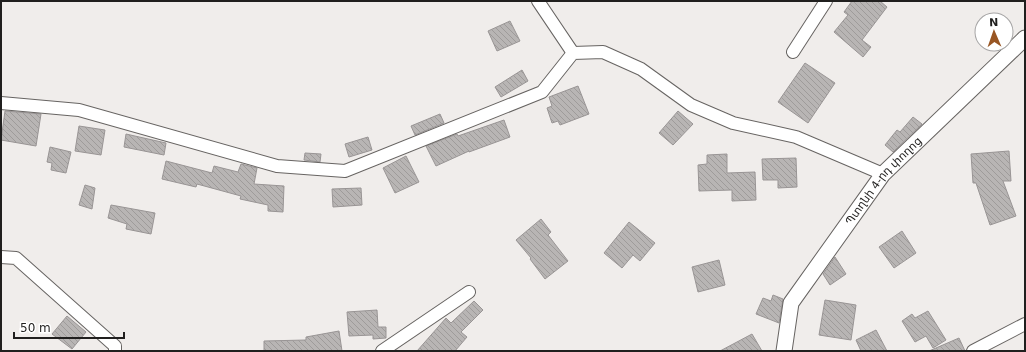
<svg xmlns="http://www.w3.org/2000/svg" width="1026" height="352" font-family="'DejaVu Sans','Noto Sans Armenian',sans-serif">
  <defs>
    <pattern id="building-back-hatch" width="6" height="6" patternUnits="userSpaceOnUse"><rect width="6" height="6" fill="#b8b5b4"/><path d="M-1 5l2 2M0 0l6 6M5-1l2 2" fill="none" stroke="#9e9b9a"/></pattern>
  </defs>
  <rect width="100%" height="100%" fill="#f0edeb"/>
  <g fill="url(#building-back-hatch)" stroke="#999595">
    <polygon points="852,1 880,1 887,7 862,40 871,47 863,57 834,32 848,15 844,12"/>
    <polygon points="510,21 520,41 497,51 488,31"/>
    <polygon points="805,63 835,83 808,123 778,102"/>
    <polygon points="522,70 528,81 501,97 495,87"/>
    <polygon points="578,86 589,114 560,125 558,121 552,123 547,108 552,106 549,97"/>
    <polygon points="5,111 41,114 36,146 1,140"/>
    <polygon points="678,111 693,124 673,145 659,133"/>
    <polygon points="440,114 444,123 415,135 411,126"/>
    <polygon points="913,117 922,124 893,152 885,145 897,130 900,132"/>
    <polygon points="504,120 510,137 469,152 469,151 436,166 426,146 457,134 458,136"/>
    <polygon points="79,126 105,130 101,155 75,151"/>
    <polygon points="126,134 166,143 164,155 124,147"/>
    <polygon points="368,137 372,150 349,157 345,144"/>
    <polygon points="50,147 71,152 66,173 51,170 52,163 47,162"/>
    <polygon points="1009,151 1011,181 1003,181 1016,216 990,225 976,183 973,183 971,154"/>
    <polygon points="305,153 321,154 320,162 304,160"/>
    <polygon points="727,154 727,173 755,172 756,200 732,201 732,190 699,191 698,165 707,164 707,155"/>
    <polygon points="406,156 419,182 395,193 383,168"/>
    <polygon points="796,158 797,187 778,188 778,180 763,180 762,159"/>
    <polygon points="166,161 212,173 214,166 238,172 241,164 257,168 254,184 284,186 283,212 268,211 268,205 240,199 241,196 197,184 196,187 162,179"/>
    <polygon points="85,185 95,188 92,209 79,205"/>
    <polygon points="361,188 362,205 333,207 332,189"/>
    <polygon points="111,205 155,213 151,234 126,229 127,224 108,218"/>
    <polygon points="541,219 551,232 548,235 568,261 545,279 530,259 531,258 516,240"/>
    <polygon points="629,222 655,243 640,261 633,255 622,268 604,253"/>
    <polygon points="902,231 916,253 894,268 879,247"/>
    <polygon points="835,257 846,274 830,285 823,274"/>
    <polygon points="719,260 725,285 698,292 692,267"/>
    <polygon points="773,295 783,299 779,323 756,314 763,298 771,301"/>
    <polygon points="825,300 856,305 851,340 819,335"/>
    <polygon points="474,301 483,310 461,332 467,337 455,351 417,351 446,318 451,323"/>
    <polygon points="377,310 378,327 386,327 386,338 373,339 373,335 349,336 347,312"/>
    <polygon points="928,311 946,340 933,348 926,336 915,342 902,321 912,314 915,318"/>
    <polygon points="67,316 86,332 72,349 52,334"/>
    <polygon points="876,330 887,351 861,351 856,340"/>
    <polygon points="339,331 342,351 264,351 264,341 306,340 306,337"/>
    <polygon points="752,334 762,351 720,351"/>
    <polygon points="959,338 965,351 929,351"/>
  </g>
  <g fill="none" stroke-linecap="round" stroke-linejoin="round">
    <g stroke="#676462" stroke-width="14">
      <g id="minor">
        <polyline points="538,1 573,53"/>
        <polyline points="793,52 826,1"/>
        <polyline points="1,103 79,110 277,166 345,171 542,92 573,53 603,52 641,69 691,105 733,123 796,137 883,174"/>
        <polyline points="1,257 16,258 115,346 115,351"/>
        <polyline points="382,351 469,292"/>
        <polyline points="973,351 1025,324"/>
      </g>
    </g>
    <g stroke="#676462" stroke-width="17">
      <g id="tertiary">
        <path id="s1" d="M784 351 791 303 883 174 1025 38"/>
      </g>
    </g>
    <use href="#minor" stroke="#fff" stroke-width="12"/>
    <use href="#tertiary" stroke="#fff" stroke-width="15"/>
  </g>
  <g text-anchor="middle" stroke-width="3" stroke-linejoin="round" paint-order="stroke">
    <g font-size="11" fill="#201f1e" stroke="#fff">
      <text dy="4" stroke="none"><textPath href="#s1" startOffset="202">Պտղնի 4-րդ փողոց</textPath></text>
    </g>
  </g>
  <rect width="1026" height="352" fill="none" stroke="#201f1e" stroke-width="4"/>
  <g transform="translate(994 32) rotate(358)"><circle r="19" fill="#ffffff" stroke="#a6a5a5"/>
  <path d="M0-3L7 15L0 10L-7 15Z" fill="#985623"/>
  <text y="-6" font-size="11" font-weight="bold" text-anchor="middle" fill="#201f1e">N</text>
  </g>
  <path d="M14 332v6h110v-6" fill="none" stroke="#201f1e" stroke-width="2"/>
  <text x="20" y="332" font-size="12" fill="#201f1e" stroke="#ffffff" stroke-width="3" paint-order="stroke">50 m</text>
</svg>
